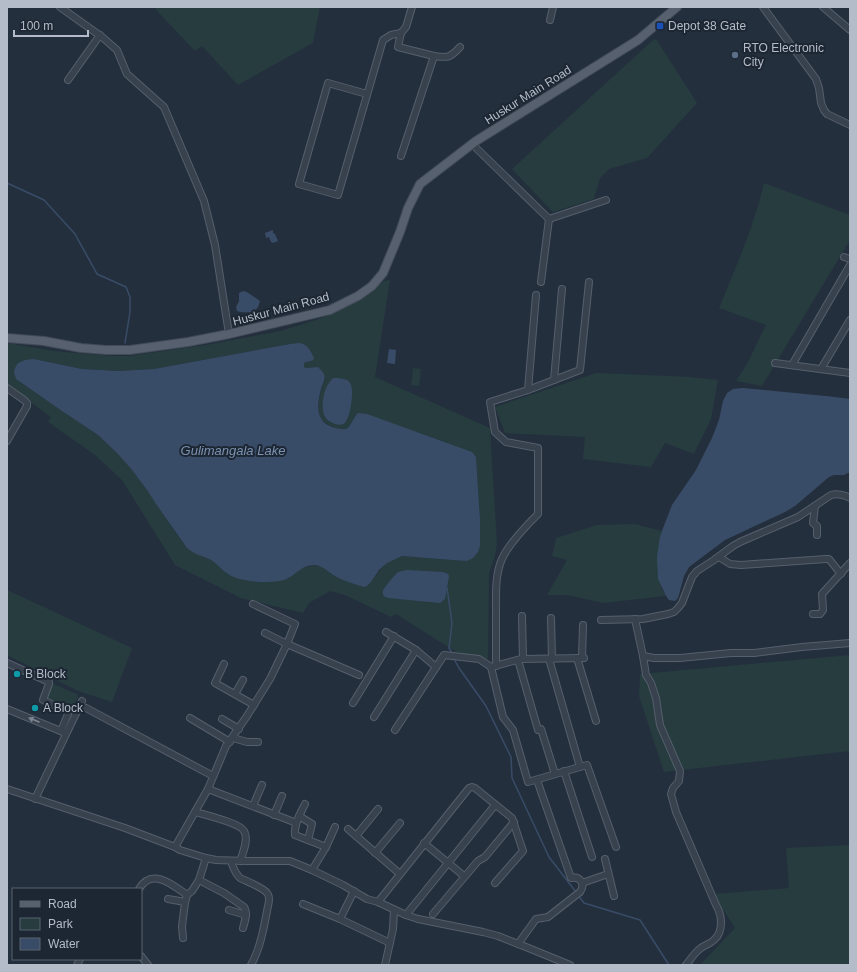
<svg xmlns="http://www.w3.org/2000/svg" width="857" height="972" font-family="Arial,sans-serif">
  <rect width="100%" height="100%" fill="#242f3e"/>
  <g fill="#263c3f" fill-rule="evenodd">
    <polygon points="155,7 320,7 313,43 238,85 202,46 195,51 158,12"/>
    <polygon points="656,39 697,103 647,158 609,169 600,178 594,199 553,212 512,169 652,41"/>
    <path d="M764 183 850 215V240L762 386 736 381 747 364 766 325 719 308C736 267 754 226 764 183Z"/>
    <path d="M390 280 375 377 490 428 497 543 495 556 489 573 488 659 456 652 396 614 391 617 345 595 330 591 309 603 303 613 241 598 175 565 122 480 95 455 48 422 51 417 7 385V343L54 351 87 354 115 356H129L206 345 280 331 316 320 340 310 352 303 374 289 384 281ZM290 344 312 361 304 363V367L306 368 318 367 325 378C321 390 316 404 320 416 322 423 339 432 346 429 351 428 354 420 356 417L417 432 442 441 476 457 480 519V546L467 561 452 560 402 556 387 562 367 586 335 576 322 567 314 565 303 568 293 574 289 578 282 580 260 582 228 574 213 561 206 558 183 543 147 490 132 470 117 453 98 435 59 409 16 379 34 359 82 369 118 371 154 369Z"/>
    <polygon points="413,368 421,369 419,386 411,385"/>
    <polygon points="596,373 690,377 718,380 711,419 694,454 665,443 651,467 583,459 585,437 505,433 495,407"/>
    <polygon points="635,524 662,531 660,536 661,588 666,596 603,603 568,595 547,595 567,560 552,556 556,538 597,525"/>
    <polygon points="7,590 132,648 112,702 78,691 7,655"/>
    <polygon points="850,655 850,751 664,772 639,696 640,674"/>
    <polygon points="51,683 77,694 78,697 72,711 48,700 46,697"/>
    <polygon points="850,845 850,965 700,965 735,928 713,894 789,888 786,848"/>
  </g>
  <g fill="#394c67">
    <polygon points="273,230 273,233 275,234 278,241 273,243 271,242 269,237 266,238 265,233"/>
    <path d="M243 291 247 292 260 301 258 307 254 312C250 312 240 313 237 311L236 307 239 301V293Z"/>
    <path d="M300 343C308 345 310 350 314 358 313 362 308 361 304 363V367L306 368 318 367C320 369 323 372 324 374 326 379 322 385 321 389 317 404 315 421 332 427 353 433 347 426 358 413L367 414 472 452 476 457 480 519V546L478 552 473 558 467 561 452 560 402 556 387 563 379 570 371 582 367 586 364 587C354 584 344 581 335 576 328 572 322 565 314 565 301 565 294 577 284 580 271 584 239 582 228 574 222 570 217 564 211 560 202 555 196 556 187 548L156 504 147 490 132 470 117 453 98 435 59 409 16 379 14 372 15 368 18 363 25 360 34 359 82 369 118 371 154 369 290 344Z"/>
    <polygon points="389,349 396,350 395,364 387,363"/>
    <path d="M333 378C339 378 347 378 350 383 355 390 350 422 343 424 339 426 334 424 331 422 329 421 327 420 326 418 320 411 323 390 329 383 330 381 332 380 333 378Z"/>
    <polygon points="743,388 835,397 850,399 850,472 844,475 834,475 829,477 795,506 785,512 725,540 689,567 684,576 678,598 675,601 669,600 666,596 658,579 657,557 660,536 672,505 696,470 712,438 719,420 723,401 727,393 733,389"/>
    <path d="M407 570 443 572 448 574 449 576 445 599 440 603 388 598C377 595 386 586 390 581 392 578 395 575 397 573 399 571 404 571 407 570Z"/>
  </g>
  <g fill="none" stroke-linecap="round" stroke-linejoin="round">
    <g stroke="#394c67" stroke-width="1.5">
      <polyline points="7,183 44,200 75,234 97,274 126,287 130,297 130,312 125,343"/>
      <polyline points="447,588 452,623 449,648 452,653"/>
      <polyline points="454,659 459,668 486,706 511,757 512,778 549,857 576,892"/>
      <polyline points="578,895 584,903 640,920 669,965"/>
    </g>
    <g stroke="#565f6c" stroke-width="8">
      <g id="minor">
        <polyline points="60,7 102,37 117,50 127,74 164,107 204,201 215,245 229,334"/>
        <polyline points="763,7 816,79 819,88 821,103 824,110 827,114 850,125"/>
        <polyline points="823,7 850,30"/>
        <polyline points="550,20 553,7"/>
        <polyline points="401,33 398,47 434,56 401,156"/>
        <path d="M434 56C448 58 450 58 460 47"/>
        <polyline points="68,80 100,35"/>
        <polyline points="367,94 328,83 299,184 338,195 383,40 391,35 401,33 406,27 412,7"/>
        <polyline points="472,144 549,219"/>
        <polyline points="844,257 850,259"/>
        <polyline points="541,282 549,219 606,200"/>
        <polyline points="775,363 850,373"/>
        <polyline points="792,365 850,265"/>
        <polyline points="821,369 850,320"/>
        <polyline points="554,380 562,289"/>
        <polyline points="7,388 24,400 27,403 27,406 7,441"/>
        <polyline points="528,390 580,370 589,282"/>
        <polyline points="815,506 813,523 817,526 817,535"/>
        <polyline points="719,557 730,564 741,565 826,559 829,559 841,574"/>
        <polyline points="813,614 820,614 823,610 822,594 850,563"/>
        <polyline points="522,616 523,659"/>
        <polyline points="551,618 552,659"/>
        <polyline points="635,619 643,656"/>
        <path d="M601 620 643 619 668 614 674 612 678 608 682 603 692 577 697 571 714 560 733 546 740 542 798 517 831 495C838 493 844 495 850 498"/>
        <polyline points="386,632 416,650 436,667"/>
        <polyline points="265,633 287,644 359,675"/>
        <polyline points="577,658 596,721"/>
        <polyline points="582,658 583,625"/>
        <polyline points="584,658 521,659 491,667 503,717 513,730 528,782 587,765 616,847"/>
        <polyline points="549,659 580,767"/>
        <polyline points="518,660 538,730 541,729 555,774"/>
        <polyline points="7,663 49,682 49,684 43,700 68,712 68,714 61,731"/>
        <polyline points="224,664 215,683 254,705"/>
        <path d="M496 666C496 647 496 629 496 610 496 595 495 574 502 559 508 545 527 525 538 514V448L506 442 495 432 490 402 528 390 536 295"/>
        <polyline points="235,694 243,680"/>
        <polyline points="353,703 394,636"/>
        <polyline points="86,708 213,776"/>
        <polyline points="7,709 63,732"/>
        <polyline points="374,717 416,650"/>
        <polyline points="190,718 230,742"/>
        <polyline points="222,719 239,729"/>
        <polyline points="395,730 444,655 479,659 491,667"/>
        <polyline points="233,738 247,742 258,742"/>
        <polyline points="564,771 592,857"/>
        <polyline points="7,789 125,828 175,847 180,850 206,858 216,860 245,861 290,861 312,870 343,885 367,899 378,902 406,915 418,919 483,932 498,936 526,947 570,965"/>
        <polyline points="208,789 294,822 296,825"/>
        <polyline points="35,799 82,701"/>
        <path d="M305 804C300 814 294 825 295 835L326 847"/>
        <polyline points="253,806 262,785"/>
        <path d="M195 812C205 815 240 823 244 831 249 839 243 853 240 861"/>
        <polyline points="274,815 282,796"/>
        <polyline points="299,816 312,824 308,840"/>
        <polyline points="348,829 400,874"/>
        <polyline points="356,836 378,809"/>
        <polyline points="424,843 464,876"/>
        <polyline points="175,847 208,789 226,746 247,716 270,679 287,644 295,624 253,604"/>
        <polyline points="375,853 400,823"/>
        <polyline points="605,859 614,896"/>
        <path d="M231 861C233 868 235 873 240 878 246 881 264 888 267 893 270 896 269 902 268 906 264 926 261 947 251 965"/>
        <polyline points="312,870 326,847 335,827"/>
        <path d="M199 880 224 893 244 907C248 913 245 921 243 928"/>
        <polyline points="582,883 608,874"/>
        <path d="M139 889C152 867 173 885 187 895"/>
        <polyline points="168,899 185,902"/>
        <polyline points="378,902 469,788 472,787 475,788 512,818 523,851 495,883"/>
        <polyline points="303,904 340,919 390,943"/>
        <polyline points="229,910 246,915"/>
        <polyline points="433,914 478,861 485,857 514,822"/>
        <polyline points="406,915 495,805"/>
        <polyline points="340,919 354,891"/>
        <polyline points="183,938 182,926 185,903 187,895 192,891 199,880 206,858"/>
        <path d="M518 944 536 919 548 917 580 892C586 884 580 876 571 878L537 780"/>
        <polyline points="141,956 148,965"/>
        <polyline points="77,965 80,959"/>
        <polyline points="385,965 393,929 394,910"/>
        <path d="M686 965C690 960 695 952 701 948 705 945 710 944 714 940 724 931 722 915 716 905L676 812 671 794 673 788 679 781 680 771 660 725 656 698 651 683 646 675 643 656 654 658H680L731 653H754L802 647 850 643"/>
      </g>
    </g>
    <g stroke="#414a57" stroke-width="10">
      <polyline id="major" points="7,338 44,341 81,348 106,350 130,350 188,342 229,334 330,310 358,296 372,286 383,273 400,232 408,208 420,184 476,141 638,40 677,7"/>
    </g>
    <use href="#minor" stroke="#38414e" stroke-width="6"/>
    <use href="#major" stroke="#56606e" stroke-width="8"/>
  </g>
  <defs><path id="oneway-solid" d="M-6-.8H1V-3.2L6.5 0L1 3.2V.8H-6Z"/></defs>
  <use fill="#7c8592" href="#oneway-solid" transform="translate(34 720) rotate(-157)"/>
  <rect fill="#1a4fb4" stroke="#1d2633" stroke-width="1.5" x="656" y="22" width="8" height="8" rx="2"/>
  <circle fill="#5c6f8a" stroke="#1d2633" stroke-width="1.5" cx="735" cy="55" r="4"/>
  <g fill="#0f9aa8" stroke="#1d2633" stroke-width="1.5">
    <circle cx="17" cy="674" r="4"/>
    <circle cx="35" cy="708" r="4"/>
  </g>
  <g text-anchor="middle" stroke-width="4" stroke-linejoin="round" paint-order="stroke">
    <g font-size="12" fill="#b4bcc9" stroke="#1d2633" text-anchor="start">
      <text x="668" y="30">Depot 38 Gate</text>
      <text x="743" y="52">RTO Electronic<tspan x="743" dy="14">City</tspan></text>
      <text x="25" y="678">B Block</text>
      <text x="43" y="712">A Block</text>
    </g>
    <g font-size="12" fill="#b4bcc9" stroke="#1d2633">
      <text transform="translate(528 95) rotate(-32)" y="4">Huskur Main Road</text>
      <text transform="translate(281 309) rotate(-15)" y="4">Huskur Main Road</text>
    </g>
    <g font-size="13" font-style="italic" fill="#7c92b1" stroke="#1d2633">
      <text x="233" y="455">Gulimangala Lake</text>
    </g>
  </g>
  <rect width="857" height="972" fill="none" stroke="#b4bcc9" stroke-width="16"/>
  <rect x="12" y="888" width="130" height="72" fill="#1d2633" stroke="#59626f"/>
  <rect x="20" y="901" width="20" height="6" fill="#56606e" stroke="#59626f"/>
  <text x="48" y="908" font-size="12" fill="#b4bcc9">Road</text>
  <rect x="20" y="918" width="20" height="12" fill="#263c3f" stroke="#59626f"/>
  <text x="48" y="928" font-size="12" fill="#b4bcc9">Park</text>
  <rect x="20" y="938" width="20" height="12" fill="#394c67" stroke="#59626f"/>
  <text x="48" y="948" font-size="12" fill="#b4bcc9">Water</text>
  <path d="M14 30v6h74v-6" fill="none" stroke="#b4bcc9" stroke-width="2"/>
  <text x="20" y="30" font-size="12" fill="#b4bcc9" stroke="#1d2633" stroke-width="3" paint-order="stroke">100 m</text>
</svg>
